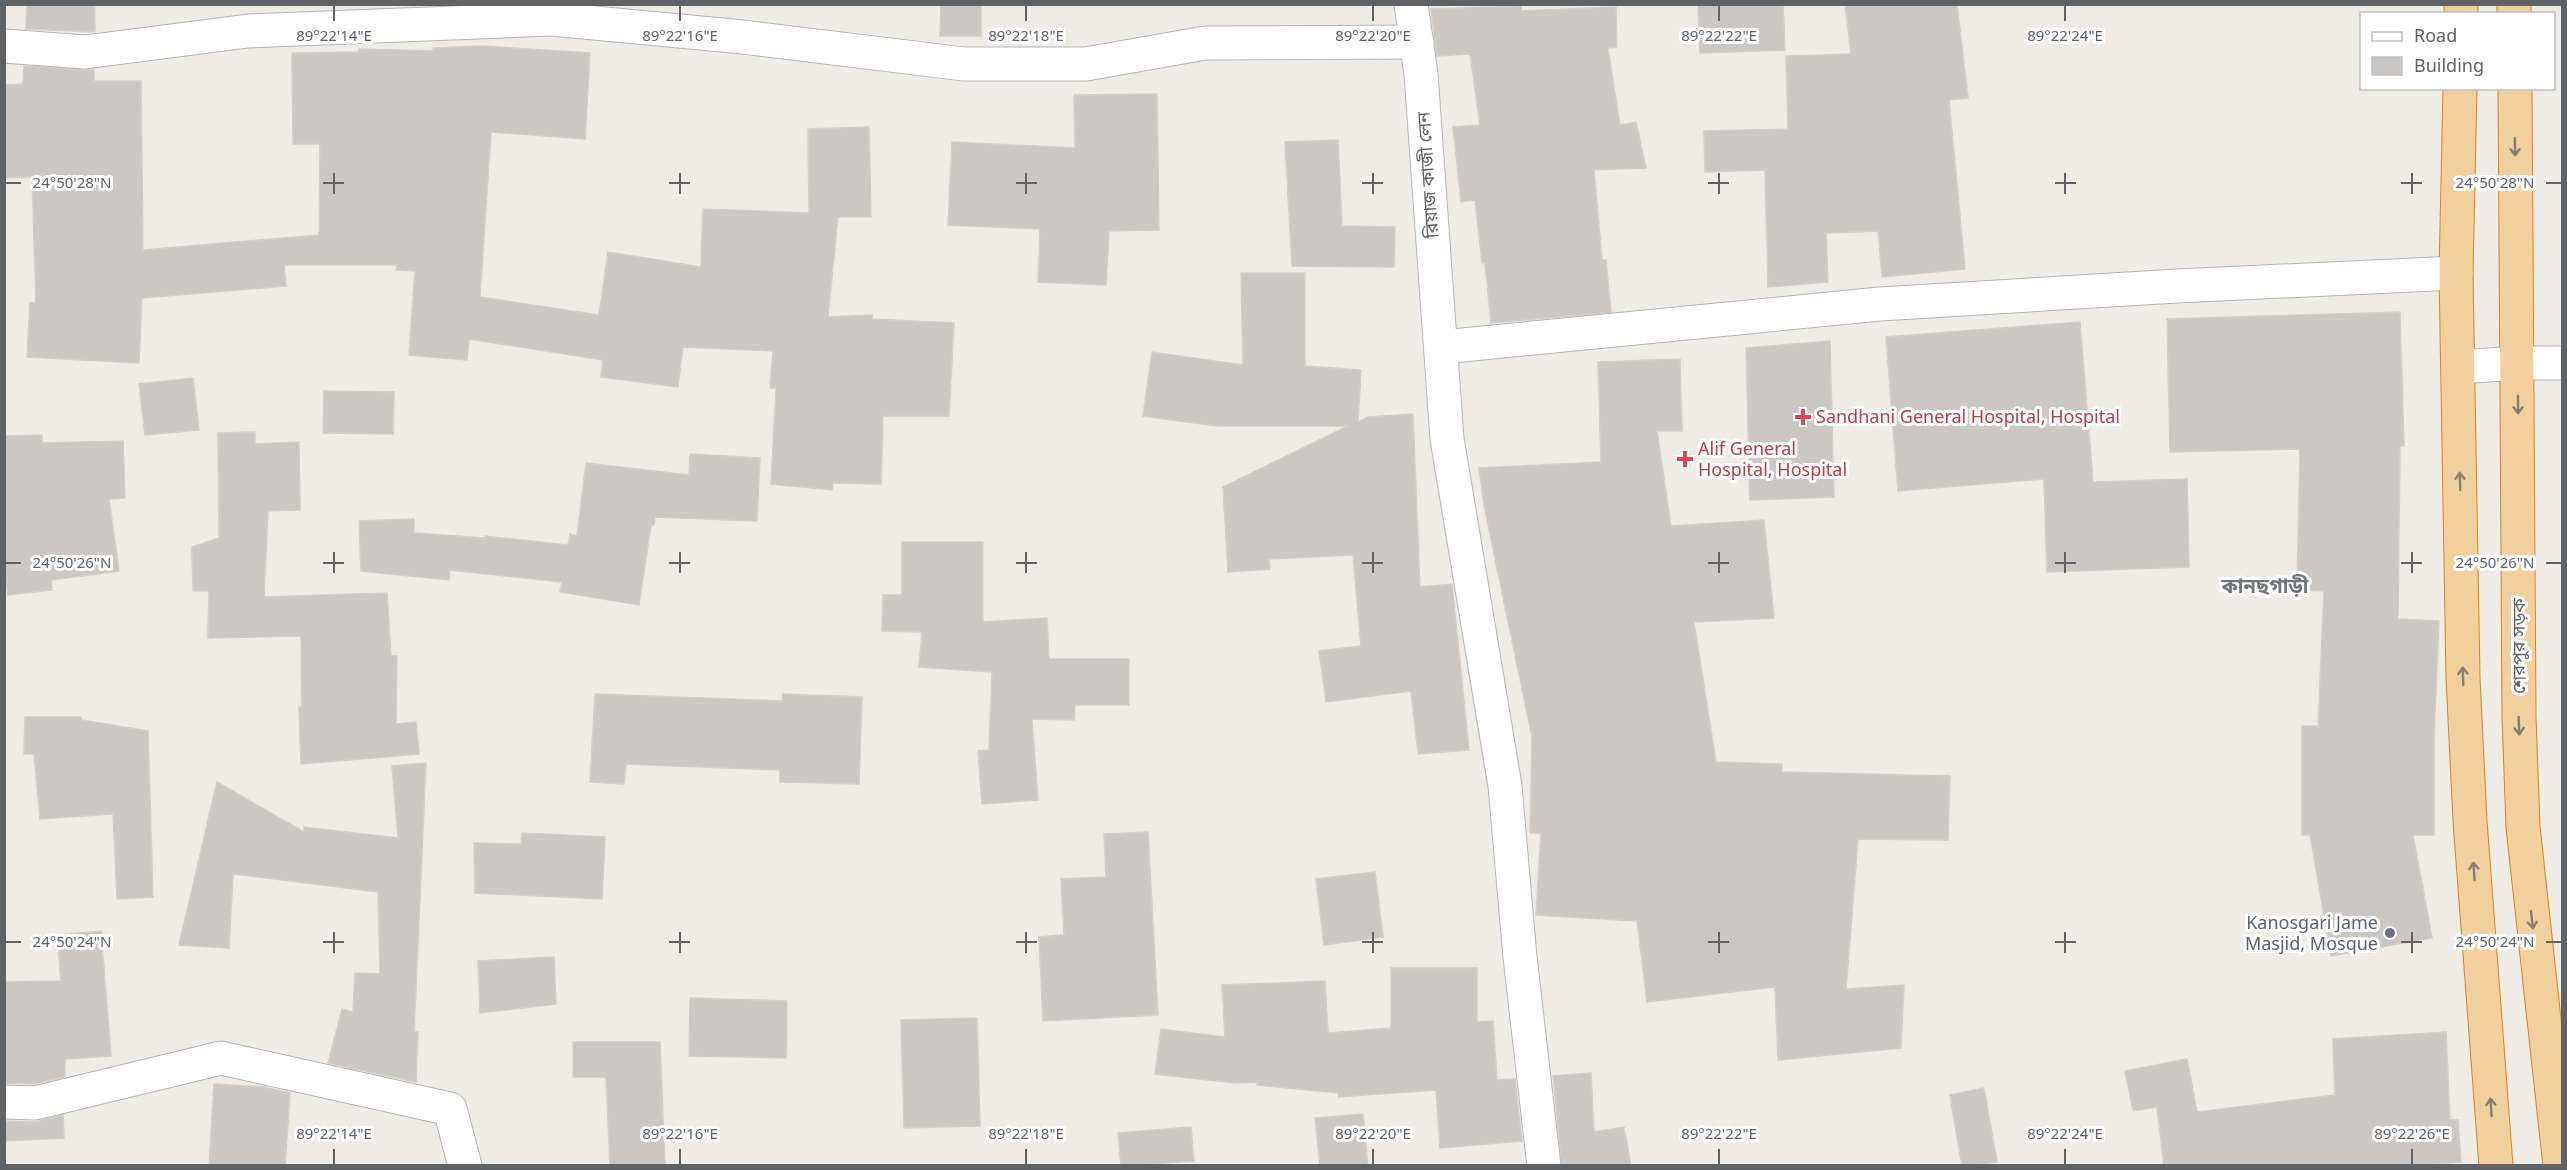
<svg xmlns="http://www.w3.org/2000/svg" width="2567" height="1170" font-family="'Noto Sans','Noto Sans Bengali',sans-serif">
  <rect width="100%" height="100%" fill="#efece8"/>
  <g fill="#cbc7c4" stroke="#d3cdc6" stroke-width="1.5">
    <polygon points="27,4 95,4 95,32 26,29"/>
    <polygon points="941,4 981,4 981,36 940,36"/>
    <polygon points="1698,4 1783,4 1785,50 1700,53"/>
    <polygon points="1845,4 1957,4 1968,98 1949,100 1965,269 1882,277 1878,231 1826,233 1828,282 1768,287 1765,170 1705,172 1704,131 1788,129 1786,56 1851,54"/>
    <polygon points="1521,6 1521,11 1616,7 1617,47 1608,48 1620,125 1636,122 1646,168 1594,170 1602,260 1606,260 1611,312 1491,323 1485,263 1482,263 1475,200 1461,202 1453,127 1480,125 1470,54 1437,56 1431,9"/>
    <polygon points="482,46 590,53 585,139 491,132 480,297 599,315 608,252 701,267 703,209 809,213 808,129 869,127 871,217 838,217 828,317 872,315 872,319 954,323 949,416 883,416 881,484 833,483 832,490 771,484 776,388 770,388 773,351 683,347 678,387 601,377 603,360 469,339 467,360 409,355 415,271 396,270 397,265 284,265 286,286 142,298 139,363 27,357 30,303 36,303 32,177 4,178 4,85 23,84 24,66 94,70 94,81 141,81 143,250 319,235 320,144 293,144 292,53 359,52 359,49 433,51 433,48"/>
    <polygon points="1157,94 1159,230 1109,231 1106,285 1038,282 1040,229 948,225 952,142 1075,148 1074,95"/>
    <polygon points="1338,140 1342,226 1395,227 1394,267 1292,266 1285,142"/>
    <polygon points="1241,273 1305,273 1305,366 1361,370 1358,422 1368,417 1413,414 1420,587 1452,584 1469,750 1418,754 1411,691 1326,702 1319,651 1361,646 1353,555 1269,559 1270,569 1228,572 1223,487 1348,426 1217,426 1143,416 1152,352 1243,365"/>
    <polygon points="2400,312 2404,446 2400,446 2398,619 2439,621 2434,734 2434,835 2413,835 2432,938 2331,956 2310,835 2302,835 2302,726 2318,726 2324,591 2297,590 2300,449 2170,452 2167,319"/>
    <polygon points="2080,322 2093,482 2187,479 2189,567 2047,572 2044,479 1898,491 1886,337"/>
    <polygon points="1830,341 1834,497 1750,500 1746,348"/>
    <polygon points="1680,359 1682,431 1657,431 1671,526 1764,520 1774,618 1694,622 1716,762 1782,764 1782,772 1950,776 1948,840 1858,839 1846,989 1904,985 1901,1048 1778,1060 1775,987 1647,1002 1637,921 1536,915 1541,833 1530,833 1532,737 1484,505 1479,468 1601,462 1598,362"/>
    <polygon points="193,378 199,430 145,435 139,384"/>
    <polygon points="324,391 394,392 393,434 323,433"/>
    <polygon points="255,432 255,444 299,442 300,510 268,511 264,597 387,593 391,656 397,656 396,724 416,722 419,754 301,764 299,707 302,707 301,636 208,638 209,591 193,591 192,547 219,538 218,433"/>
    <polygon points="42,435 42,443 123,441 125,498 109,499 119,571 51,580 52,590 8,595 4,559 4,436"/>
    <polygon points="690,454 760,458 757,521 655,517 654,525 651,525 639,605 560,592 562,582 450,570 449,580 361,571 359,521 414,519 414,533 485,538 485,536 568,545 570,534 577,536 586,463 689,475"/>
    <polygon points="902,542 983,542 983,622 1047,618 1049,659 1129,659 1129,705 1075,705 1074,720 1032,719 1038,800 982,804 978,751 989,750 992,672 919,667 922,632 882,631 883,595 902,595"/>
    <polygon points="595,694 782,701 783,694 862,697 859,784 780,782 780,770 626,764 624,784 590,782"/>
    <polygon points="25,717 81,717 81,720 148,731 153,897 117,899 113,814 40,819 34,754 24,754"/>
    <polygon points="426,763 414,1032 418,1032 416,1082 328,1063 342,1009 353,1012 355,973 380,974 378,892 233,874 229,948 179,945 217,782 304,832 304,827 398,838 392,766"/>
    <polygon points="1148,832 1158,1015 1043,1021 1039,937 1064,935 1061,879 1106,877 1104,834"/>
    <polygon points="522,833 605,837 602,899 475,893 474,843 521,844"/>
    <polygon points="1375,872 1383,937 1324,945 1316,879"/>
    <polygon points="101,931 111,1056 65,1059 65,1077 33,1084 4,1083 4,982 61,981 57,935"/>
    <polygon points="554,957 556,1004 480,1013 478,961"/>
    <polygon points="1391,968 1477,968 1477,1022 1493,1021 1497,1080 1515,1079 1522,1141 1440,1148 1436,1090 1338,1097 1338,1093 1257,1085 1257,1082 1236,1083 1155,1074 1161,1029 1225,1037 1222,985 1325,981 1328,1033 1391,1028"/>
    <polygon points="690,998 787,1001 786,1058 689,1056"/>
    <polygon points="977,1018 980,1126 904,1128 901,1020"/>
    <polygon points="2446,1032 2450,1120 2458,1120 2461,1162 2406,1166 2164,1166 2157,1107 2133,1111 2125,1071 2187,1059 2197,1112 2335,1095 2333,1039"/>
    <polygon points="573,1042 660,1042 665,1166 610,1166 606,1077 573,1077"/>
    <polygon points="1591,1073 1594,1132 1624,1127 1631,1166 1562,1166 1553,1076"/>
    <polygon points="214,1084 264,1087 290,1093 285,1166 209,1166"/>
    <polygon points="1984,1088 1997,1162 1962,1166 1950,1095"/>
    <polygon points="1363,1114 1368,1166 1320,1166 1315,1118"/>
    <polygon points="63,1115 64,1138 4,1141 4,1121 35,1122"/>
    <polygon points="1191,1127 1194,1161 1121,1166 1118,1133"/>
  </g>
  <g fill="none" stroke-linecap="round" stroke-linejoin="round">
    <g stroke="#b2b5b8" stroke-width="35">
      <g id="minor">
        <polyline points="1411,4 1421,74 1447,439 1505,786 1520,957 1544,1166"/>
        <polyline points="4,46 85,52 248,31 552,19 743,37 964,64 1086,64 1205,43 1417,42"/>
        <polyline points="1442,347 1880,304 2177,286 2456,273"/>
        <polyline points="2458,367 2518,363 2562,363"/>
        <polyline points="4,1102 35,1103 221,1058 450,1109 465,1166"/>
      </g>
    </g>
    <g stroke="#db841c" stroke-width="35">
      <g id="highway">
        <polyline points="2514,4 2514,14"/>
        <polyline points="2461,14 2461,4"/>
        <polyline points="2460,88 2456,273 2463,678 2470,821 2496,1166"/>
        <polyline points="2515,88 2519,717 2523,827 2560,1166"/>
      </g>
    </g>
    <use href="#minor" stroke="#fff" stroke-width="33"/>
    <use href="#highway" stroke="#f1d09d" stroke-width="33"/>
  </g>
  <defs><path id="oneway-shaft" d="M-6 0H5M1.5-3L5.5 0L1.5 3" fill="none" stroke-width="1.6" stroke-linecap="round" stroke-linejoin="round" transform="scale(1.5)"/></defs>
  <g stroke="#847e74">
    <use href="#oneway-shaft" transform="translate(2515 147) rotate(89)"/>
    <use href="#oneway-shaft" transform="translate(2518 405) rotate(90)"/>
    <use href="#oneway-shaft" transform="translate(2460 481) rotate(-91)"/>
    <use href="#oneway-shaft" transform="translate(2463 676) rotate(-92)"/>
    <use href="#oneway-shaft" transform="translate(2519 726) rotate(88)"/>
    <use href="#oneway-shaft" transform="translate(2474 871) rotate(-94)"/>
    <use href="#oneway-shaft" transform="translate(2532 920) rotate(84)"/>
    <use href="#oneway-shaft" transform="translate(2491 1107) rotate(-94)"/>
  </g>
  <path fill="none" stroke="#5f6366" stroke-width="2" d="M334 6V21M680 6V21M1026 6V21M1373 6V21M1719 6V21M2065 6V21M334 173V194M680 173V194M1026 173V194M1373 173V194M1719 173V194M2065 173V194M2412 173V194M6 183H21M323 183H344M669 183H690M1016 183H1037M1362 183H1383M1708 183H1729M2055 183H2076M2401 183H2422M2546 183H2561M334 552V573M680 552V573M1026 552V573M1373 552V573M1719 552V573M2065 552V573M2412 552V573M6 563H21M323 563H344M669 563H690M1016 563H1037M1362 563H1383M1708 563H1729M2055 563H2076M2401 563H2422M2546 563H2561M334 932V953M680 932V953M1026 932V953M1373 932V953M1719 932V953M2065 932V953M2412 932V953M6 942H21M323 942H344M669 942H690M1016 942H1037M1362 942H1383M1708 942H1729M2055 942H2076M2401 942H2422M2546 942H2561M334 1149V1164M680 1149V1164M1026 1149V1164M1373 1149V1164M1719 1149V1164M2065 1149V1164M2412 1149V1164"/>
  <g fill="#e0444e" stroke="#fff" stroke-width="2">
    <path d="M1800 408h6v6h6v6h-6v6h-6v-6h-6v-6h6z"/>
    <path d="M1682 450h6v6h6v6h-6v6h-6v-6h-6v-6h6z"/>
  </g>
  <circle fill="#6b7280" stroke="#fff" stroke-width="2" cx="2390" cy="933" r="6"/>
  <g text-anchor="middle" stroke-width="6" stroke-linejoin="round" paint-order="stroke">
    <g font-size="18" fill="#5f6366" stroke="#fff">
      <text transform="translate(1428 175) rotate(-94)" y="6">রিয়াজ কাজী লেন</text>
      <text transform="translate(2519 646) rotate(-90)" y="6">শেরপুর সড়ক</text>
    </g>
    <g font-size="18" fill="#be3a42" stroke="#fff" text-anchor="start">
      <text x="1816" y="423">Sandhani General Hospital, Hospital</text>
      <text x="1698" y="455">Alif General<tspan x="1698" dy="21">Hospital, Hospital</tspan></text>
    </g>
    <g font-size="18" fill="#5b616d" stroke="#fff" text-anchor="end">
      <text x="2378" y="929">Kanosgari Jame<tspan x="2378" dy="21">Masjid, Mosque</tspan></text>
    </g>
    <g font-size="20" font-weight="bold" fill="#707578" stroke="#fff">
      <text x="2265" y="593">কানছগাড়ী</text>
    </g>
  </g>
  <g font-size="15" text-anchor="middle" fill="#5f6366" stroke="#fff" stroke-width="6" stroke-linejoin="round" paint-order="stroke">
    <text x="334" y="41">89°22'14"E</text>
    <text x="680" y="41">89°22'16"E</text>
    <text x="1026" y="41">89°22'18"E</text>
    <text x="1373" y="41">89°22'20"E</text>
    <text x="1719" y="41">89°22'22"E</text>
    <text x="2065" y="41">89°22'24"E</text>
    <text x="72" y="188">24°50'28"N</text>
    <text x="2495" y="188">24°50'28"N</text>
    <text x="72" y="568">24°50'26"N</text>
    <text x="2495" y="568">24°50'26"N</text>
    <text x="72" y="947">24°50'24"N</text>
    <text x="2495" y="947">24°50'24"N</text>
    <text x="334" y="1139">89°22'14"E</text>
    <text x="680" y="1139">89°22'16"E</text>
    <text x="1026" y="1139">89°22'18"E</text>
    <text x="1373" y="1139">89°22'20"E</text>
    <text x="1719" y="1139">89°22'22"E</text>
    <text x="2065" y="1139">89°22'24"E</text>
    <text x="2412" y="1139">89°22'26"E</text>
  </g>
  <rect width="2567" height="1170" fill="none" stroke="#5f6366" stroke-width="12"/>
  <rect x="2360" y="12" width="195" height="78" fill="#ffffff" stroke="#bfc1c2" stroke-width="1.5"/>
  <rect x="2372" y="32" width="30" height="9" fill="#ffffff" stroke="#bfc1c2" stroke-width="1.5"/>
  <text x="2414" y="42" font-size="18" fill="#5f6366">Road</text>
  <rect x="2372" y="57" width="30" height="18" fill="#cbc7c4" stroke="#bfc1c2" stroke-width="1.5"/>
  <text x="2414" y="72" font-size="18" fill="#5f6366">Building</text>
</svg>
